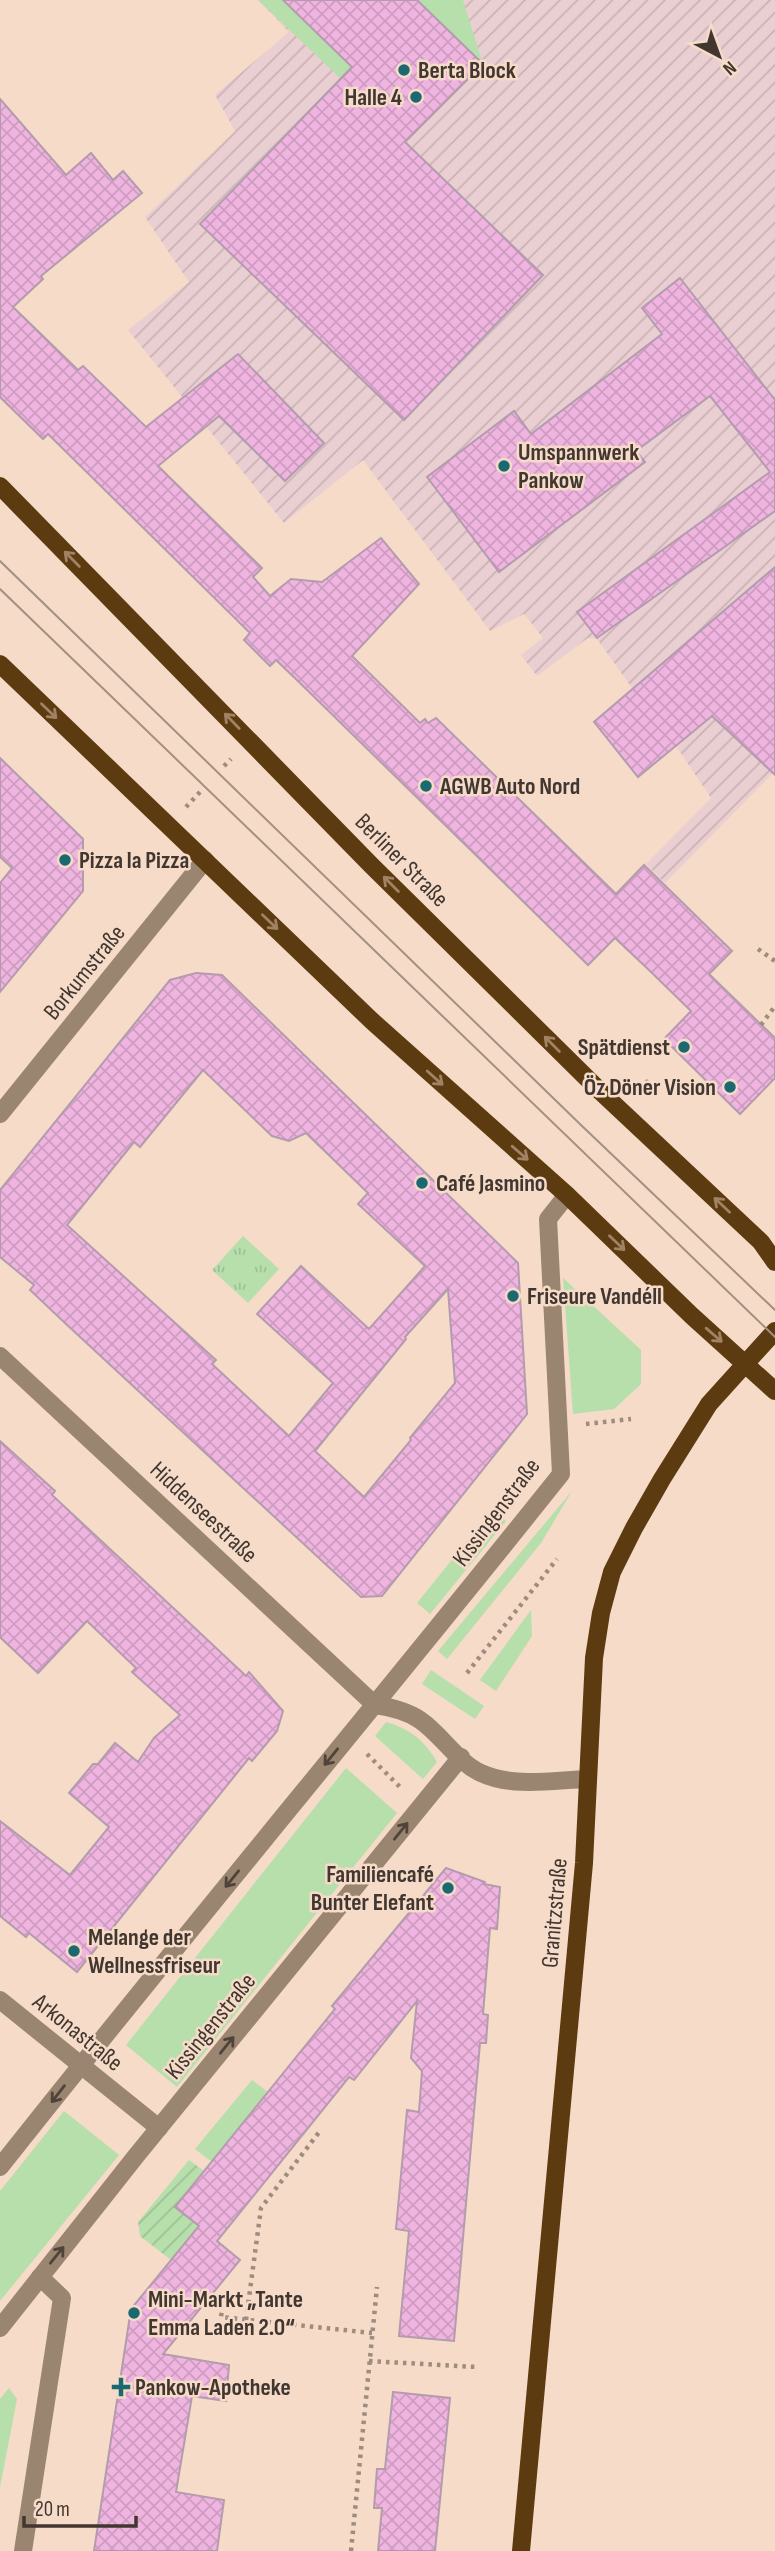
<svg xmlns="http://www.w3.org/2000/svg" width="775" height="2551" font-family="'Sofia Sans Condensed',sans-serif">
  <defs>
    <pattern id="industrial-furrows" width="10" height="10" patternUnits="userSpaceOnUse" patternTransform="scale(1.75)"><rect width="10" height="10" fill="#eacfd2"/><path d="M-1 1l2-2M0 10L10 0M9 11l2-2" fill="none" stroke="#cab2b5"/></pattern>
    <pattern id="park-tufts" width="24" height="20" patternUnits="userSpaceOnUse" patternTransform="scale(1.75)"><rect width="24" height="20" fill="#b6dfac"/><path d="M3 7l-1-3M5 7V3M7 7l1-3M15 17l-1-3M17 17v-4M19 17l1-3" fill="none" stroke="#9ec094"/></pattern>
    <pattern id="garden-furrows" width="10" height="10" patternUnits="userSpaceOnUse" patternTransform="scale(1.75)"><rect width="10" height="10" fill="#b6dfac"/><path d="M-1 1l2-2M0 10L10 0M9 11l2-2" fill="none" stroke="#9ec094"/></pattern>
    <pattern id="building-cross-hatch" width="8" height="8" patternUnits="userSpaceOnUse" patternTransform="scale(1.75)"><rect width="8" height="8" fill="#efb5e0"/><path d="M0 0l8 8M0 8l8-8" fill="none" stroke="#ce9cc0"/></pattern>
  </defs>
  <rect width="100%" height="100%" fill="#f5dbc8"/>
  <polygon fill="url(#industrial-furrows)" points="258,0 775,0 775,771 665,883 646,864 711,798 676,746 638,777 594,722 632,688 597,639 588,638 537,676 521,655 543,638 524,614 490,631 363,460 284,523 128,330 189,282 145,217 235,131 215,95 289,32"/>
  <g fill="#b6dfac">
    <polygon points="258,0 463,0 483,64 406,141"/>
    <polygon points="563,1278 641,1350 641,1384 614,1409 573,1414"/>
    <polygon points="572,1491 541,1543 447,1659 438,1651"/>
    <polygon points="493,1509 506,1521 430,1614 417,1603"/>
    <polygon points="531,1610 532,1636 496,1691 480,1680"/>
    <polygon points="431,1670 484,1706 475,1719 422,1684"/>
    <path d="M386 1722C410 1729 424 1740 437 1762L423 1779 375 1736Z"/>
    <polygon points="346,1768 397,1813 177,2087 126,2045"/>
    <polygon points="252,2080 268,2092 212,2162 195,2149"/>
    <polygon points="64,2111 119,2155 0,2301 0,2191"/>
    <polygon points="9,2388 17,2399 0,2487 0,2399"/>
  </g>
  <polygon fill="url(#park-tufts)" points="243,1236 279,1269 248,1303 212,1270"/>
  <polygon fill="url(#garden-furrows)" points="189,2160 204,2171 175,2207 199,2226 171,2260 140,2236 138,2222"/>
  <g fill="url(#building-cross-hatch)" stroke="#b49bad" stroke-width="2" fill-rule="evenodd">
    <polygon points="283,0 417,0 483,64 405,142 543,275 404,420 200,224 352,67"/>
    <polygon points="0,99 66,175 91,153 113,180 123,171 142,193 41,276 43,279 13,307 78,370 83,366 146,427 238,354 324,443 285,481 219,416 158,466 262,568 253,577 270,596 291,579 322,582 381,538 419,584 352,656 420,723 425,719 428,723 436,718 616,894 644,865 732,951 709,974 775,1038 775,1078 740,1114 664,1039 691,1011 650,971 615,938 588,965 300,683 276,660 270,666 244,640 250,633 48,434 43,439 0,397"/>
    <polygon points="680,278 775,400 775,511 597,638 577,612 770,472 710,396 636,451 645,462 499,572 427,477 514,411 531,434 662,334 642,308"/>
    <polygon points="775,567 775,775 712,716 638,777 594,722"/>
    <polygon points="0,758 83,839 83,891 0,992 0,883 12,868 0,857"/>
    <path d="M196 973 222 975 518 1263 527 1414 382 1596 361 1597 65 1323 30 1290 34 1285 0 1257V1190L170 980ZM203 1070 272 1136 289 1141 306 1133 368 1193 358 1204 425 1266 369 1329 301 1266 257 1314 333 1383 289 1436 212 1364 216 1360 67 1225 134 1142 140 1147ZM448 1289 455 1383 410 1438 411 1440 364 1497 315 1451 406 1339 405 1337Z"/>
    <polygon points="0,1441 55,1491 52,1495 183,1617 246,1676 249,1672 283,1711 277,1731 252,1761 249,1758 77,1972 29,1933 26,1937 0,1916 0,1821 70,1875 109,1827 69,1793 93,1764 98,1764 115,1743 138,1762 154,1738 180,1715 132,1672 136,1668 87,1621 38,1673 0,1637"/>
    <polygon points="446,1868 485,1882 484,1884 500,1887 497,1929 490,1928 483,2014 488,2015 486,2043 480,2043 454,2341 399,2336 409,2231 396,2229 407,2110 419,2112 422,2071 411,2058 417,2001 354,2080 349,2077 217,2241 240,2260 163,2354 229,2365 226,2401 192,2396 176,2492 224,2500 217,2551 94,2551 131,2309 199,2226 175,2207 335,2009 332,2006"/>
    <polygon points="393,2392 450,2398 435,2551 378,2551 382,2508 374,2508 377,2469 385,2469"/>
  </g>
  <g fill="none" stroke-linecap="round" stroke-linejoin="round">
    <g stroke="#9f8c7f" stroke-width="4.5" stroke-dasharray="3.5 5" stroke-linecap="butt">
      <polyline points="224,766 231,759"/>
      <polyline points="186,807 200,792"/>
      <polyline points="758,949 775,961"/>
      <polyline points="761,1025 775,1006"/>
      <polyline points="640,1089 652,1077"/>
      <polyline points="586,1424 631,1419"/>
      <polyline points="467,1673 557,1559"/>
      <polyline points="367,1754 401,1788"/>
      <polyline points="224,2296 221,2317 372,2333"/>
      <polyline points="246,2320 261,2208 320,2131"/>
      <polyline points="369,2361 477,2367"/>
      <polyline points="351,2551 377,2287"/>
    </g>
    <g stroke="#9a8571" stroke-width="18">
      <polyline points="0,1114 205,860"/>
      <polyline points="0,1356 375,1705"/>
      <path d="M375 1705C390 1707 407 1711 420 1720 442 1735 457 1762 481 1773 513 1788 554 1780 588 1779"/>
      <polyline points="0,2000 159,2128"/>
      <path d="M0 2167C184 1934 376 1706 561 1474L548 1219 567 1195"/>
      <polyline points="0,2328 136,2156 461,1757"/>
      <polyline points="23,2551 62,2298 40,2277"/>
    </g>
    <g stroke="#5d3b11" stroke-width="18">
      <polyline points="0,486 372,866 601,1092 761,1242 775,1262"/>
      <polyline points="0,664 372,1021 567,1195 692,1316 775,1391"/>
      <polyline points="521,2551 584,1863 594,1658 601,1613 612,1572 634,1528 662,1479 709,1404 775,1331"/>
    </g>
    <g stroke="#a39082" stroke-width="2">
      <polyline points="0,561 582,1126 775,1310"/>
      <polyline points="0,589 775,1337"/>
    </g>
  </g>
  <defs><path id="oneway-shaft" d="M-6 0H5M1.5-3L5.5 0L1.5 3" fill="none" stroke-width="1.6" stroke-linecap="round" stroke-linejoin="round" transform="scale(1.75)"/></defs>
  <g stroke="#a18363">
    <use href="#oneway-shaft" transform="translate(72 559) rotate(-135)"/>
    <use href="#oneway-shaft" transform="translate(49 711) rotate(44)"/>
    <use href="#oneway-shaft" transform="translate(232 721) rotate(-134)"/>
    <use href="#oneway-shaft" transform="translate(391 884) rotate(-135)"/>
    <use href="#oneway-shaft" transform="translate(270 922) rotate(44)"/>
    <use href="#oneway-shaft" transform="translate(552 1044) rotate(-135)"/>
    <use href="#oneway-shaft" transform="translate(435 1078) rotate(42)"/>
    <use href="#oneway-shaft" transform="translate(520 1153) rotate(41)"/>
    <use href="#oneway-shaft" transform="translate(722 1205) rotate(-137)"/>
    <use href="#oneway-shaft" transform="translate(617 1243) rotate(44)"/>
    <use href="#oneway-shaft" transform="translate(714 1335) rotate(41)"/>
  </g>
  <g stroke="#4f433a">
    <use href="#oneway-shaft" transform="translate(331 1757) rotate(129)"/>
    <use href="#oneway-shaft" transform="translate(401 1831) rotate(-51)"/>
    <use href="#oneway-shaft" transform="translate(232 1879) rotate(129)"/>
    <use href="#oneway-shaft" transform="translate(227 2045) rotate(-51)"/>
    <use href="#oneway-shaft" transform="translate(58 2094) rotate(128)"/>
    <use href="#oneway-shaft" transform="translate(57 2255) rotate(-51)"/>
  </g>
  <g fill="#1c6870" stroke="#f5dbc8" stroke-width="2.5">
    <circle cx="404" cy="70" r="7"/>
    <circle cx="416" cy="97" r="7"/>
    <circle cx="504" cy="466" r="7"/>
    <circle cx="426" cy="786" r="7"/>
    <circle cx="65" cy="860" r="7"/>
    <circle cx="684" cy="1047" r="7"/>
    <circle cx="730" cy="1087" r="7"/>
    <circle cx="422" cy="1183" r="7"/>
    <circle cx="513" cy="1296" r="7"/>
    <circle cx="448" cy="1888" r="7"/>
    <circle cx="74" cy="1951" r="7"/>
    <circle cx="134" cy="2313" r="7"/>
    <path d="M117.5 2376.5h7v7h7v7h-7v7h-7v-7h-7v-7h7z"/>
  </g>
  <g text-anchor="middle" stroke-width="5" stroke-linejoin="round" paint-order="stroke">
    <g font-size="24" font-weight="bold" fill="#423730" stroke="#f5dbc8" text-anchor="start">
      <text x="418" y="78">Berta Block</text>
      <text x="402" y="105" text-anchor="end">Halle 4</text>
      <text x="518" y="460">Umspannwerk<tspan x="518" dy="28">Pankow</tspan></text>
      <text x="440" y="794">AGWB Auto Nord</text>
      <text x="79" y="868">Pizza la Pizza</text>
      <text x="670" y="1055" text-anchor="end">Spätdienst</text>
      <text x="716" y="1095" text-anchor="end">Öz Döner Vision</text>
      <text x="436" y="1191">Café Jasmino</text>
      <text x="527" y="1304">Friseure Vandéll</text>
      <text x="434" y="1882" text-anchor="end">Familiencafé<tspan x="434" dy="28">Bunter Elefant</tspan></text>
      <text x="88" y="1945">Melange der<tspan x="88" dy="28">Wellnessfriseur</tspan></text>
      <text x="148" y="2307">Mini-Markt „Tante<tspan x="148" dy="28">Emma Laden 2.0“</tspan></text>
      <text x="135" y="2395">Pankow-Apotheke</text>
    </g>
    <g font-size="24" fill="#423730" stroke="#f5dbc8">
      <text transform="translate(402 860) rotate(45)" y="8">Berliner Straße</text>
      <text transform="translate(84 972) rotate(-51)" y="8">Borkumstraße</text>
      <text transform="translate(204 1512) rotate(43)" y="8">Hiddenseestraße</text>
      <text transform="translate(496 1512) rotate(-53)" y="8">Kissingenstraße</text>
      <text transform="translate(554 1913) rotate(-85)" y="8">Granitzstraße</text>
      <text transform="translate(210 2026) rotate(-51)" y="8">Kissingenstraße</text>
      <text transform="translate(78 2032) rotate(39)" y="8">Arkonastraße</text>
    </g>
  </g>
  <g transform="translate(719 56) rotate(139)" stroke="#f5dbc8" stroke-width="5" paint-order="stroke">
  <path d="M0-5L12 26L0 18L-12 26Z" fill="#423730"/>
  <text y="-10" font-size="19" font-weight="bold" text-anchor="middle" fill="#423730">N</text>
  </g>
  <path d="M24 2516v10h112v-10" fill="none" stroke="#423730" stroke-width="3.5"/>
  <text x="35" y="2516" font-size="21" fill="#423730" stroke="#f5dbc8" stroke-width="5" paint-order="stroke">20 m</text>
</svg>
